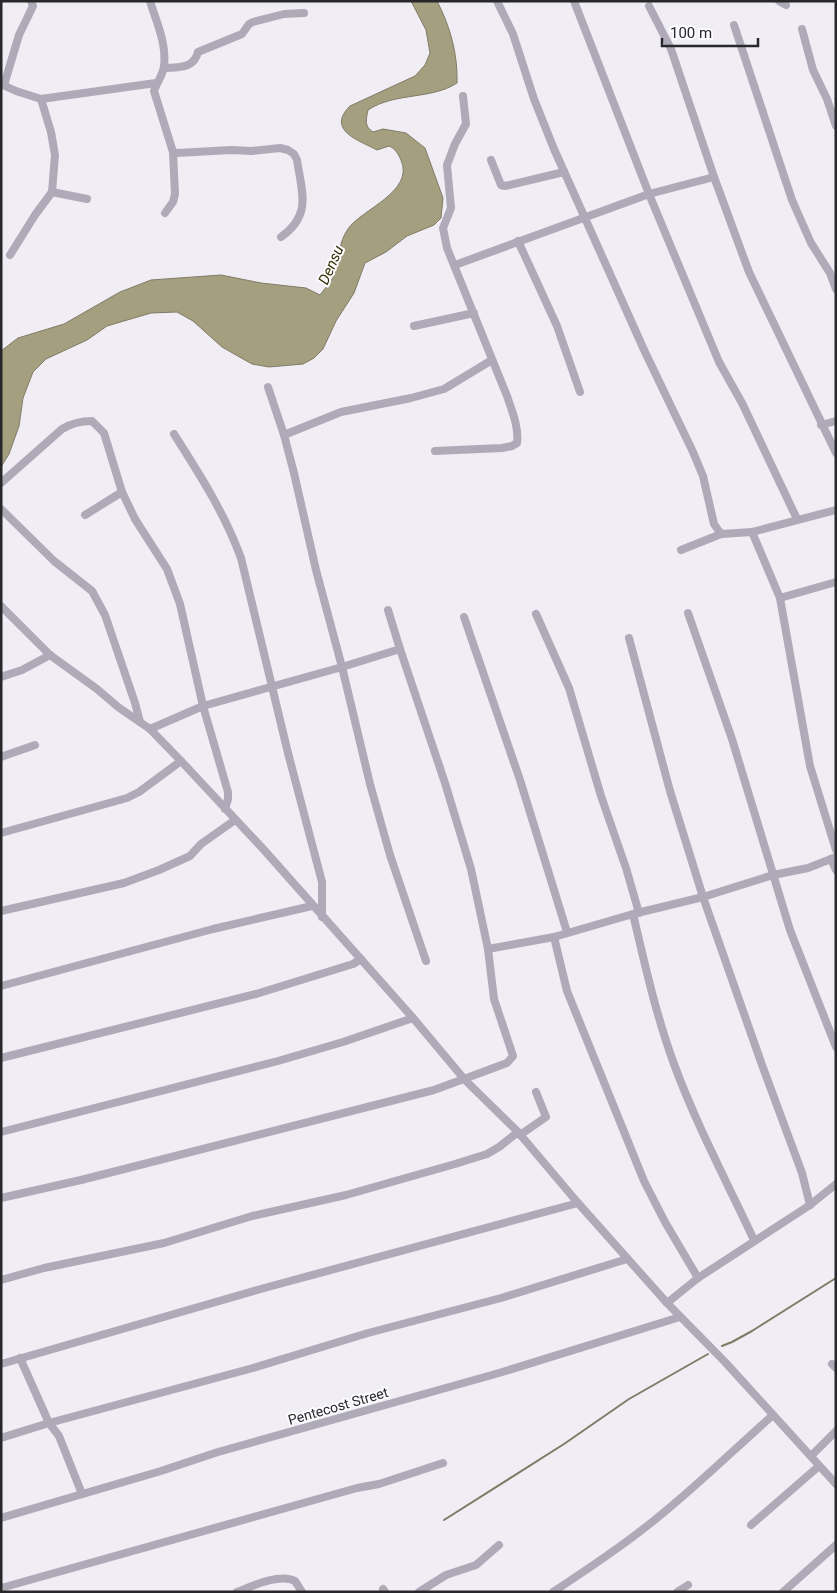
<svg xmlns="http://www.w3.org/2000/svg" width="837" height="1593" font-family="Roboto,sans-serif">
  <rect width="100%" height="100%" fill="#f0edf5"/>
  <path fill="#a49f7f" stroke="#7f7b65" d="M411 1H437C450 26 458 54 457 83 431 100 395 92 368 110 366 120 364 126 373 132L383 129 406 133 425 148 443 198 441 218 434 225 407 236 386 252 365 263 354 293 336 321 323 349 314 358 303 364 269 367 252 364 222 347 193 321 177 312 151 313 107 326 87 340 46 359 33 372 23 398 19 426 9 454 1 467V351L18 338 64 324 120 292 151 280 221 275 261 283 306 288 320 295C325 288 333 280 335 273 340 257 338 243 348 229 360 210 415 192 401 160 398 154 396 149 389 146L377 150C358 140 326 130 350 106L415 76 425 65 430 53 426 30Z"/>
  <g fill="none" stroke-linecap="round" stroke-linejoin="round">
    <g stroke="#7f7b65" stroke-width="2">
      <polyline points="722,1346 732,1342 752,1331 836,1278"/>
      <polyline points="444,1520 564,1444 629,1399 708,1354"/>
    </g>
    <g stroke="#aeaab8" stroke-width="8">
      <path d="M150 1C156 21 167 44 164 66 163 75 157 82 154 91L173 152 177 153 231 150 252 151 280 148 288 150 294 154 297 160C302 193 312 215 281 237"/>
      <polyline points="497,1 513,34 534,99 554,149 645,352 693,452 703,476 714,524 721,534 752,532 836,510"/>
      <polyline points="574,1 649,194 719,362 742,403 797,519"/>
      <polyline points="779,1 786,5"/>
      <polyline points="649,6 671,49 714,177 749,272 836,453"/>
      <polyline points="734,25 792,200 811,243 830,273 836,289"/>
      <polyline points="802,29 813,70 827,99 836,126"/>
      <path d="M164 68C178 67 194 69 198 52L242 34 249 24 253 22 284 14 304 13"/>
      <polyline points="1,84 16,91 41,99 156,83"/>
      <polyline points="4,85 19,35 33,6 31,1"/>
      <polyline points="491,160 501,185 505,186 564,172"/>
      <polyline points="52,192 87,199"/>
      <polyline points="165,213 173,202 175,194 173,152"/>
      <polyline points="518,241 557,326 580,392"/>
      <polyline points="10,255 35,215 52,192 55,155 51,132 41,99"/>
      <polyline points="455,265 649,194 714,177"/>
      <polyline points="414,326 474,313"/>
      <polyline points="268,387 284,435 294,473 316,570 342,667 370,784 390,855 426,961"/>
      <polyline points="821,425 836,421"/>
      <path d="M174 434C200 475 224 512 241 558L288 753 322 882V917"/>
      <polyline points="284,435 341,412 411,398 444,389 492,360"/>
      <path d="M435 451 502 448 512 446 517 443C519 427 512 411 507 396L447 248 443 228 451 208 447 165 455 144 466 124 463 96"/>
      <path d="M1 483 62 429C72 423 80 421 92 421L104 433 122 492 135 519 167 569 180 604 203 706 228 792V799L225 809"/>
      <polyline points="1,509 54,561 92,591 105,615 135,703 140,722"/>
      <polyline points="85,515 122,492"/>
      <polyline points="752,532 780,598 810,766 836,850"/>
      <polyline points="681,550 721,534"/>
      <polyline points="780,598 836,582"/>
      <polyline points="1,606 50,655 97,689 118,707 150,729 181,761 265,851 413,1018 465,1080 518,1132 578,1203 667,1303 725,1362 836,1484"/>
      <polyline points="688,613 732,739 790,930 836,1047"/>
      <polyline points="536,614 569,688 601,796 626,868 639,913"/>
      <polyline points="464,617 520,780 567,932"/>
      <polyline points="629,638 670,791 703,897 762,1065 802,1173 810,1205"/>
      <polyline points="1,677 22,670 50,655"/>
      <polyline points="150,729 203,706 342,667 400,649"/>
      <polyline points="1,757 35,745"/>
      <polyline points="1,833 127,798 139,792 181,761"/>
      <polyline points="831,859 836,870"/>
      <polyline points="1,911 124,883 159,870 190,856 201,844 235,820"/>
      <path d="M633 914C645 965 656 1015 674 1064 696 1124 727 1182 754 1240"/>
      <polyline points="554,937 567,991 644,1181 665,1222 698,1278"/>
      <polyline points="488,949 554,937 633,914 703,897 773,875 808,868 836,857"/>
      <polyline points="1,986 213,929 312,906"/>
      <polyline points="1,1058 256,994 353,964 361,959"/>
      <polyline points="1,1132 278,1061 343,1042 413,1018"/>
      <polyline points="520,1135 546,1117 536,1092"/>
      <polyline points="1,1198 81,1180 434,1090 507,1063 513,1056 494,999 488,949 471,869 445,783 400,649 388,610"/>
      <polyline points="1,1280 44,1268 164,1243 252,1216 346,1195 455,1164 487,1154 499,1147 518,1132"/>
      <polyline points="667,1303 698,1278 810,1205 836,1184"/>
      <polyline points="20,1358 49,1423 59,1436 82,1494"/>
      <polyline points="1,1364 257,1290 578,1203"/>
      <polyline points="832,1364 836,1368"/>
      <polyline points="1,1438 49,1423 253,1368 368,1333 501,1298 627,1259"/>
      <polyline points="811,1456 836,1431"/>
      <polyline points="1,1518 161,1471 218,1452 499,1373 680,1317"/>
      <polyline points="751,1525 819,1466"/>
      <polyline points="1,1588 357,1488 379,1484 443,1463"/>
      <polyline points="383,1589 385,1592"/>
      <path d="M237 1592C252 1586 280 1573 295 1581L302 1592"/>
      <polyline points="419,1592 446,1575 476,1565 499,1545"/>
      <path d="M553 1592C585 1571 617 1550 647 1526 691 1492 731 1452 773 1415"/>
      <polyline points="677,1592 688,1585"/>
      <polyline points="783,1592 836,1545"/>
    </g>
  </g>
  <g text-anchor="middle" stroke-width="4" stroke-linejoin="round" paint-order="stroke">
    <g font-size="14" fill="#282729" stroke="#fcfbfe">
      <text transform="translate(338 1406) rotate(-16)" y="5">Pentecost Street</text>
    </g>
    <g font-size="15" font-style="italic" fill="#363003" stroke="#fcfbfe">
      <text transform="translate(331 265) rotate(-66)" y="5">Densu</text>
    </g>
  </g>
  <rect width="837" height="1593" fill="none" stroke="#282729" stroke-width="5"/>
  <path d="M662 38v8h96v-8" fill="none" stroke="#282729" stroke-width="2.5"/>
  <text x="670" y="38" font-size="15" fill="#282729" stroke="#fcfbfe" stroke-width="4" paint-order="stroke">100 m</text>
</svg>
